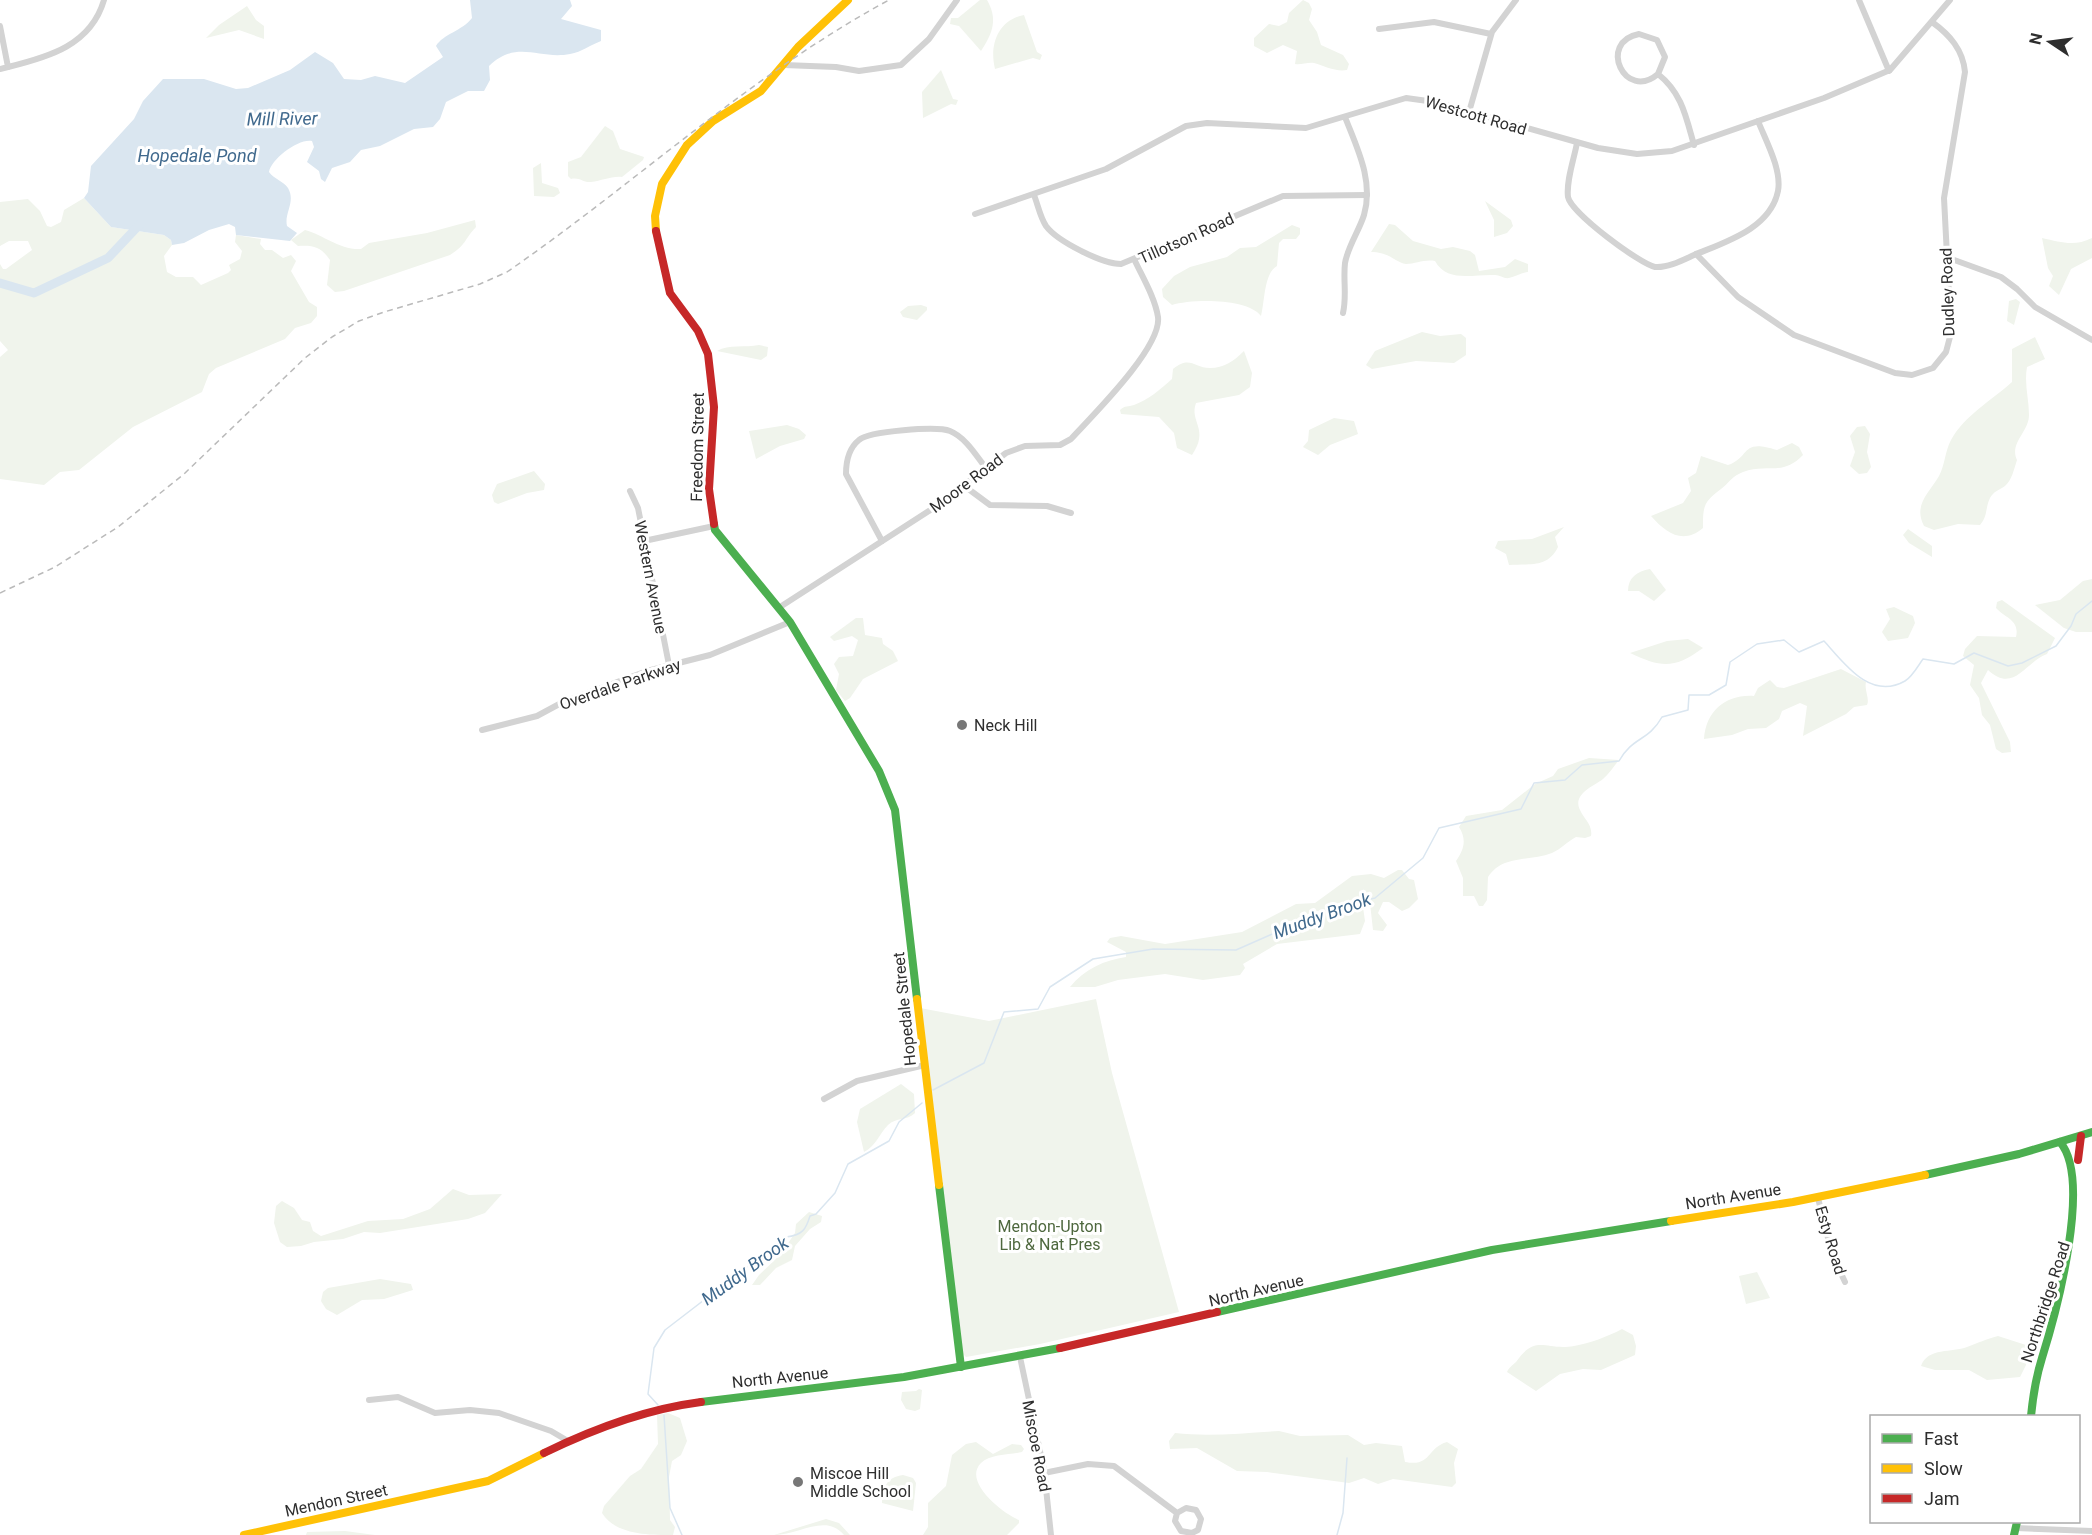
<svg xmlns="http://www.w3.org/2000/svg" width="2092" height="1535" font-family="Roboto,sans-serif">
  <rect width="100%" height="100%" fill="#fff"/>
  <g fill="#f0f4ec">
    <path d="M980 0H987C998 19 993 33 981 51L959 26 950 24 951 18H958Z"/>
    <path d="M1303 0 1309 3 1312 9 1309 20 1317 32 1321 45 1343 55 1349 64 1347 70C1335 72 1325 66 1314 63 1308 62 1301 65 1295 64L1297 51 1283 45 1267 53 1254 46V38L1269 24 1279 26 1287 22 1289 13Z"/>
    <polygon points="247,6 256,20 264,26 264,39 239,30 206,38 219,25"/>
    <path d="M1024 15 1037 52 1042 55 1040 60 1033 58 995 69C989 45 998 20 1024 15Z"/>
    <polygon points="941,70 953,99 958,100 956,105 951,104 923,118 922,92"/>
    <path d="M605 126 613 131 620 149 644 157 643 160 622 177C611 176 602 181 591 182 583 183 580 177 571 179L568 176V162L581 157Z"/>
    <polygon points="541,163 542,183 558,188 560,193 554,197 534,196 533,168"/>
    <polygon points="84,198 111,227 164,235 171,240 172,245 164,256 167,272 176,277 193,277 201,285 228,273 231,270 229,265 240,259 242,251 235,242 236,235 261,239 260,244 265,250 272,250 283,258 291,255 296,261 291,271 309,302 317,307 317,316 311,323 295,328 285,339 216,368 209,374 202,392 133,427 79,470 60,472 44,485 0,479 0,357 8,350 0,341 0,264 3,269 6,269 32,250 28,241 9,241 0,246 0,202 28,199 40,211 47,226 51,227 61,222 64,210"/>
    <polygon points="1485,201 1511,220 1513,226 1507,233 1494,237 1494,220"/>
    <path d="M475 220 476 227C463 241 467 244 450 255L344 291 335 292 327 285 330 260C321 247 314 245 298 246L291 240 305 230C324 235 339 250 361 249L369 243 427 233Z"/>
    <path d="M1389 224 1395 225 1413 241 1441 249 1453 247 1470 251 1475 255 1479 271 1505 267 1515 259 1528 264V272C1521 273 1515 277 1509 278 1504 279 1500 275 1495 275 1473 274 1447 283 1435 261 1424 259 1416 264 1406 264 1396 263 1390 252 1371 252Z"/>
    <path d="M1292 225 1300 228V234L1296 239H1283L1279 243 1277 266C1264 273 1265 300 1261 316 1247 298 1192 299 1172 305L1163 297 1162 289 1174 276 1190 267 1227 257 1240 248 1256 247Z"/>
    <path d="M2042 238C2061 242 2074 247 2092 238V258L2071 269 2059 295 2049 286 2053 276 2048 268Z"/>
    <polygon points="2016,299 2020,302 2014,325 2007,321 2009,301"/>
    <polygon points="921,305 927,307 927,310 917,320 903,317 900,312 908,306"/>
    <polygon points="1422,332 1440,336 1461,334 1466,338 1466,355 1454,363 1416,361 1372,369 1366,365 1375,351"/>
    <path d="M2035 337 2045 359 2027 367C2024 384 2029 399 2029 415 2029 432 2009 443 2017 460 2014 469 2012 480 2005 486 1999 490 1993 492 1990 498 1985 508 1988 516 1980 525L1958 524 1934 530 1924 526C1913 505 1929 493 1939 476 1945 465 1945 451 1951 440 1965 415 1991 401 2012 382V349Z"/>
    <path d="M759 345 768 347 767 356 761 360 717 351C729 344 745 348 759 345Z"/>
    <path d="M1244 351 1252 373 1250 387 1239 395 1196 403C1189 422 1210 429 1192 455L1177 448 1174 433 1159 417 1121 414 1120 410C1125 405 1128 407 1134 405 1148 400 1161 389 1172 379L1173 369C1190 355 1194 368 1210 368 1224 368 1234 361 1244 351Z"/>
    <polygon points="1334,418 1354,421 1358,434 1330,445 1318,455 1303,447 1308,441 1309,430"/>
    <polygon points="787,425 799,429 806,435 804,439 780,446 756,459 749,431"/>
    <polygon points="1865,426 1870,434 1867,452 1871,467 1867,473 1859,474 1850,466 1855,452 1850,436 1857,427"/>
    <path d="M1792 443 1799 447 1803 455C1782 477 1767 463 1743 472 1732 476 1729 483 1721 489 1703 502 1703 507 1703 528 1683 545 1666 533 1651 516L1683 503 1691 491 1688 478 1696 473 1701 456 1728 465C1751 457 1740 438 1777 450Z"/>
    <polygon points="534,471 545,484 544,490 527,493 498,504 494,502 492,495 497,484"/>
    <path d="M1564 527 1555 537 1558 547C1547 569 1529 563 1509 565L1506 554 1495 548 1498 541 1532 539Z"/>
    <polygon points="1908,529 1932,546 1932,557 1909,543 1903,535"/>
    <path d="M1650 569 1666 590 1654 601 1639 591H1628C1628 578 1637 571 1650 569Z"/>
    <polygon points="2092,579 2092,632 2076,632 2064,628 2035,605 2060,600 2083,581"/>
    <path d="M2002 600 2055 638 2047 654C2025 662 2014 694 1988 670L1981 683 2010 742 2011 752 2002 753 1996 749 1990 725 1982 715 1979 698 1970 685 1974 665 1963 656 1965 649 1977 636 2016 637C2020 620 2005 618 1996 608L1997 602Z"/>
    <polygon points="1894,607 1913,616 1915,623 1908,638 1888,641 1882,632 1890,619 1886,609"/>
    <polygon points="856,618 863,618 865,635 882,638 883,644 893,651 898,661 863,679 850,698 845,701 836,690 839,674 834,664 839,657 853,656 858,640 852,636 834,641 830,637"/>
    <path d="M1688 639 1703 648C1674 669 1662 668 1630 653L1667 641Z"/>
    <path d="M1841 669 1866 682C1864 690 1870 699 1867 705L1854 707 1846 714 1803 736 1807 706 1800 703 1782 711 1779 719 1766 728 1748 729 1732 735 1704 739C1706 710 1727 694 1754 696L1758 688 1770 680 1777 687 1784 688Z"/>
    <path d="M1589 758 1619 760C1614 766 1609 774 1603 779 1594 786 1572 794 1580 810 1584 819 1593 825 1591 836L1585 838 1576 837C1568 841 1561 849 1552 853 1529 862 1503 854 1488 877L1487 900 1483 906H1479L1474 896H1463V878L1456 861C1464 849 1467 840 1459 827L1466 816 1502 810 1535 784 1553 776 1558 769Z"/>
    <path d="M1398 870H1402L1409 879 1414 880 1418 899 1409 908 1402 911 1389 902H1383L1378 913 1387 925 1383 931 1373 930 1370 903 1362 900 1365 921 1360 934 1277 944 1243 964 1245 968 1240 975 1203 980 1165 974 1118 980 1095 987H1070C1084 969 1105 960 1126 957V952L1107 942 1110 938 1121 936 1165 944 1242 932 1296 904 1315 903 1352 876 1371 874 1384 878Z"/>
    <polygon points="1096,999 1112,1073 1179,1312 1040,1344 966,1357 961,1352 920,1008 989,1021"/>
    <path d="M901 1084 914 1094 915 1113C907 1121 896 1117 888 1125 879 1134 876 1146 864 1152L857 1122 860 1109Z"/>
    <polygon points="453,1189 469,1195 502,1194 485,1213 468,1219 380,1233 364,1232 343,1239 314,1242 301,1246 287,1247 280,1242 274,1223 276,1206 282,1201 294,1208 302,1220 310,1222 313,1231 321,1236 368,1221 403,1219 430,1209"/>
    <polygon points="809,1212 822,1216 821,1222 810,1229 795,1246 792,1260 776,1268 760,1285 752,1285 759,1275 780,1255 795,1233 796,1224"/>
    <polygon points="1757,1272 1770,1298 1746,1304 1739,1276"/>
    <polygon points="380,1279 411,1284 413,1290 384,1299 362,1300 337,1315 326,1309 321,1301 323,1292 328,1288"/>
    <path d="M1622 1329 1633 1335 1636 1346 1635 1355 1601 1370 1583 1369 1560 1374 1536 1391 1507 1372C1509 1367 1512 1366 1516 1362 1536 1333 1545 1351 1574 1346 1590 1343 1607 1337 1622 1329Z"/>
    <path d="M1998 1336 2029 1346 2026 1365 2020 1377 1987 1380 1969 1370H1935L1921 1366C1928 1347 1952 1353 1967 1347 1978 1343 1986 1339 1998 1336Z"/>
    <polygon points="919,1389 922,1390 920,1409 915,1411 906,1409 901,1400 902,1392 916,1391"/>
    <path d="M668 1413 680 1418 687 1441 681 1455 672 1461 669 1477 670 1520 675 1527 673 1535C648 1535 616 1535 602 1513L604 1506 630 1476 641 1469 658 1444 657 1415Z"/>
    <path d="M1279 1431 1300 1436 1348 1435 1364 1445 1376 1443 1402 1446 1405 1462C1432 1467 1426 1448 1447 1442L1458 1449 1454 1463 1456 1483 1452 1487 1393 1479 1378 1484 1364 1478 1349 1483 1267 1472 1237 1471 1197 1448 1170 1449 1169 1441 1175 1433C1209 1437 1244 1433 1279 1431Z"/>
    <path d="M976 1442 993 1454 1012 1444 1021 1445 1024 1449 1022 1452C1010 1455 990 1454 981 1463 962 1482 1004 1514 1019 1520V1523L1007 1535H923L928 1527V1503L946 1486 952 1455 966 1444Z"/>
    <path d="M903 1475 913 1478 916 1483 913 1511 882 1503C882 1488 887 1477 903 1475Z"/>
    <path d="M826 1519 839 1523 850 1535H844C826 1513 799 1535 774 1535Z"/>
    <polygon points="345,1531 375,1535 306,1535 307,1532"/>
  </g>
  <path fill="#dae6f0" d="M470 0H570L572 6 561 19 601 30V41C590 45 582 52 570 54 539 60 517 39 489 66L490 80 484 91H468L446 102 440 119 433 127 414 129 380 146 361 150 350 162 332 168 325 182 321 179 319 171 307 162 314 147 312 141C299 138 271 159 269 172 274 179 283 181 288 188 296 202 284 213 287 226L297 233 290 241 236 235 235 227 229 224 209 230 184 243 172 245 171 240 164 235 111 227 84 198 88 192 91 166 134 119 143 101 163 79H204L236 89 248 88 290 70 315 52 333 63 344 79 361 80 375 76 405 83 443 57 436 46C443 34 462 31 472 18Z"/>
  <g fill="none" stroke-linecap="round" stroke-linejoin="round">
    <g stroke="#dae6f0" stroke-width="1.5">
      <path d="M933 1090 984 1063 1004 1012 1038 1009 1050 987 1093 959 1153 949 1236 950 1329 909 1375 898 1423 858 1439 828 1521 809 1534 783 1565 780 1582 765 1619 761C1633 736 1648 742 1662 717L1688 710 1689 695H1709L1726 685 1730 662 1757 644 1784 640 1799 652 1824 641C1844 663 1870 701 1905 681 1912 677 1918 666 1923 659L1954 664 1974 653 2008 666 2022 663 2056 646 2071 626 2076 614 2092 601"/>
      <path d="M658 1405 648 1394 654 1348 665 1330 786 1237C803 1235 806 1229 810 1216L816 1214 835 1193 848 1164 889 1141 899 1122 922 1103"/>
      <polyline points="664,1415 670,1508 682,1535"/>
      <polyline points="1337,1535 1343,1513 1347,1458"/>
    </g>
    <polyline stroke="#dae6f0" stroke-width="9" points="0,283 34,293 108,258 141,223"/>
    <g stroke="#d3d3d3" stroke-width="6">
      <polyline points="1859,0 1889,71"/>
      <polyline points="0,26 8,67 0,69"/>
      <polyline points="1379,29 1434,22 1491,34"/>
      <polyline points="784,65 836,67 859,71 901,65 929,39 957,0"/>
      <path d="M8 67C49 57 91 45 104 0"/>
      <path d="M1658 74 1665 57 1657 40 1639 34C1597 42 1625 102 1658 74 1682 93 1686 117 1694 145"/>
      <polyline points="1469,112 1492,32 1516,0"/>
      <path d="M1577 143C1574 159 1566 181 1568 197 1571 213 1640 264 1655 267 1668 268 1683 260 1694 255 1725 242 1770 229 1778 191 1782 170 1766 141 1758 121"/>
      <path d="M1034 195C1038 205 1040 217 1046 226 1057 241 1102 264 1121 264L1283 196 1367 195"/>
      <polyline points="975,214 1106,169 1186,126 1207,123 1306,128 1406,98 1435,102 1598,148 1637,154 1672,151 1824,98 1890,70 1950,0"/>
      <path d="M1696 254 1738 297 1794 335 1895 373 1912 375 1933 368 1946 352 1951 333 1944 198 1965 72C1963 50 1950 35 1932 22"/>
      <polyline points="1946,257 2001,277 2017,289 2035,307 2092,340"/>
      <path d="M1343 313C1347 296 1343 280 1345 263 1348 246 1359 231 1364 215 1374 181 1357 148 1345 117"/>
      <polyline points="963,485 990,505 1047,506 1071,513"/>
      <polyline points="630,491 638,508 669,665"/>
      <polyline points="644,541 714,526"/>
      <path d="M882 541 846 474C846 462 849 448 859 440 869 431 937 426 950 431 965 437 976 455 985 467"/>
      <path d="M780 607 935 507 1006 453 1025 446 1060 445 1071 439C1093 415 1162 347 1158 317 1155 298 1143 278 1135 261"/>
      <polyline points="482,730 537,716 563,702 647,671 710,655 790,622"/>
      <polyline points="824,1099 857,1081 925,1065"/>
      <polyline points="1818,1198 1832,1254 1845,1282"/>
      <polyline points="1020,1357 1044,1470 1051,1535"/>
      <polyline points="369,1400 398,1397 435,1413 470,1410 499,1413 551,1431 568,1441"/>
      <polyline points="1044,1473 1088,1464 1114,1466 1177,1513 1175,1521 1181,1531 1192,1533 1198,1530 1201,1519 1196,1510 1186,1508 1177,1513"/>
      <polyline points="2016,1528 2092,1531"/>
    </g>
    <g stroke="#4caf50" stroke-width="8">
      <polyline points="714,524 715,530 790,622 879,771 895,810 917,999"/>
      <polyline points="1925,1175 2019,1154 2092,1132"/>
      <polyline points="939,1185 961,1367"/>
      <polyline points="1217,1312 1492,1250 1671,1221"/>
      <polyline points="701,1402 904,1377 1060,1348"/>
      <path d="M2031 1416C2033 1396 2036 1377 2042 1358 2057 1310 2092 1179 2060 1142"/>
      <polyline points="2014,1535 2017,1522"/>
    </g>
    <g stroke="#ffc107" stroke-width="8">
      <polyline points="656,231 655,216 662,184 687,145 713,121 761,91 798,47 848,0"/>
      <polyline points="917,999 939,1185"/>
      <polyline points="1671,1221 1793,1202 1925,1175"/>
      <polyline points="244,1535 488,1481 544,1453"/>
    </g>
    <g stroke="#c62828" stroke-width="8">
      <polyline points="656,231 670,293 698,331 708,354 714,407 709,489 714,524"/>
      <polyline points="2078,1160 2081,1136"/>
      <polyline points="1060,1348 1217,1312"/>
      <path d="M544 1453C593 1429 647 1409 701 1402"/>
    </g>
    <path stroke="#bababa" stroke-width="1.5" stroke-dasharray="6 4.5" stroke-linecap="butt" d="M0 593 55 567 118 527 184 474 305 358 332 337 359 321 384 312 480 284 507 272C636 183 750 75 889 0"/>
  </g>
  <g fill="#777" stroke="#fff" stroke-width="2">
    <circle cx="962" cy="725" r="6"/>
    <circle cx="798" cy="1482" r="6"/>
  </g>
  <g text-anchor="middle" stroke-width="6" stroke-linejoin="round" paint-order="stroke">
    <g font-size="16" fill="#2e2e2e" stroke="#fff">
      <text transform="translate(1476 115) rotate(16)" y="6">Westcott Road</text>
      <text transform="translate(1186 238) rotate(-24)" y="6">Tillotson Road</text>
      <text transform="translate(1947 292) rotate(-92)" y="6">Dudley Road</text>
      <text transform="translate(697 447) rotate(-89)" y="6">Freedom Street</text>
      <text transform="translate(966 483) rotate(-37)" y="6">Moore Road</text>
      <text transform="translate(651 577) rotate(79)" y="6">Western Avenue</text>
      <text transform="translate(620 684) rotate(-19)" y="6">Overdale Parkway</text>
      <text transform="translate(904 1009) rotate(-96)" y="6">Hopedale Street</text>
      <text transform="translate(1733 1196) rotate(-9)" y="6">North Avenue</text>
      <text transform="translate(1831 1240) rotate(73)" y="6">Esty Road</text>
      <text transform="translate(1256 1290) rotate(-13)" y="6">North Avenue</text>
      <text transform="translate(2045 1302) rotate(-72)" y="6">Northbridge Road</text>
      <text transform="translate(780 1377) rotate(-6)" y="6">North Avenue</text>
      <text transform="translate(1037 1446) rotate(79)" y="6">Miscoe Road</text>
      <text transform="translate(336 1500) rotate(-12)" y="6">Mendon Street</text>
    </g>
    <g font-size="16" fill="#2e2e2e" stroke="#fff" text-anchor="start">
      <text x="974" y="731">Neck Hill</text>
      <text x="810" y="1479">Miscoe Hill<tspan x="810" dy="18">Middle School</tspan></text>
    </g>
    <g font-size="16" fill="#4e683e" stroke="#fff">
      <text x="1050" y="1232">Mendon-Upton<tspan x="1050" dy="18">Lib &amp; Nat Pres</tspan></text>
    </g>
    <g font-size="18" font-style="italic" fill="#40698d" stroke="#fff">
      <text transform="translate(282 119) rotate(-1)" y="6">Mill River</text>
      <text x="197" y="162">Hopedale Pond</text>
      <text transform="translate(1322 916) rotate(-20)" y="6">Muddy Brook</text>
      <text transform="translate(745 1271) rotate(-36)" y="6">Muddy Brook</text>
    </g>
  </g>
  <rect x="1870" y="1415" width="210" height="108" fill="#ffffff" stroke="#ababab" stroke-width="1.5"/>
  <rect x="1882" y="1434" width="30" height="9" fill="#4caf50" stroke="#ababab" stroke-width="1.5"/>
  <text x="1924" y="1445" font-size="18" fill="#2e2e2e">Fast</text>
  <rect x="1882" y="1464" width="30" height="9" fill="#ffc107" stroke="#ababab" stroke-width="1.5"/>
  <text x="1924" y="1475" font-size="18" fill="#2e2e2e">Slow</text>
  <rect x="1882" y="1494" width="30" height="9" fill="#c62828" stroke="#ababab" stroke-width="1.5"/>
  <text x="1924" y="1505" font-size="18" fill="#2e2e2e">Jam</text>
  <g transform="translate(2050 42) rotate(283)" stroke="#ffffff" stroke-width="4.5" paint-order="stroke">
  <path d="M0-4.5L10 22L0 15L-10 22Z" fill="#2e2e2e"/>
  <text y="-9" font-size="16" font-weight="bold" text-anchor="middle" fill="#2e2e2e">N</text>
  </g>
</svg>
